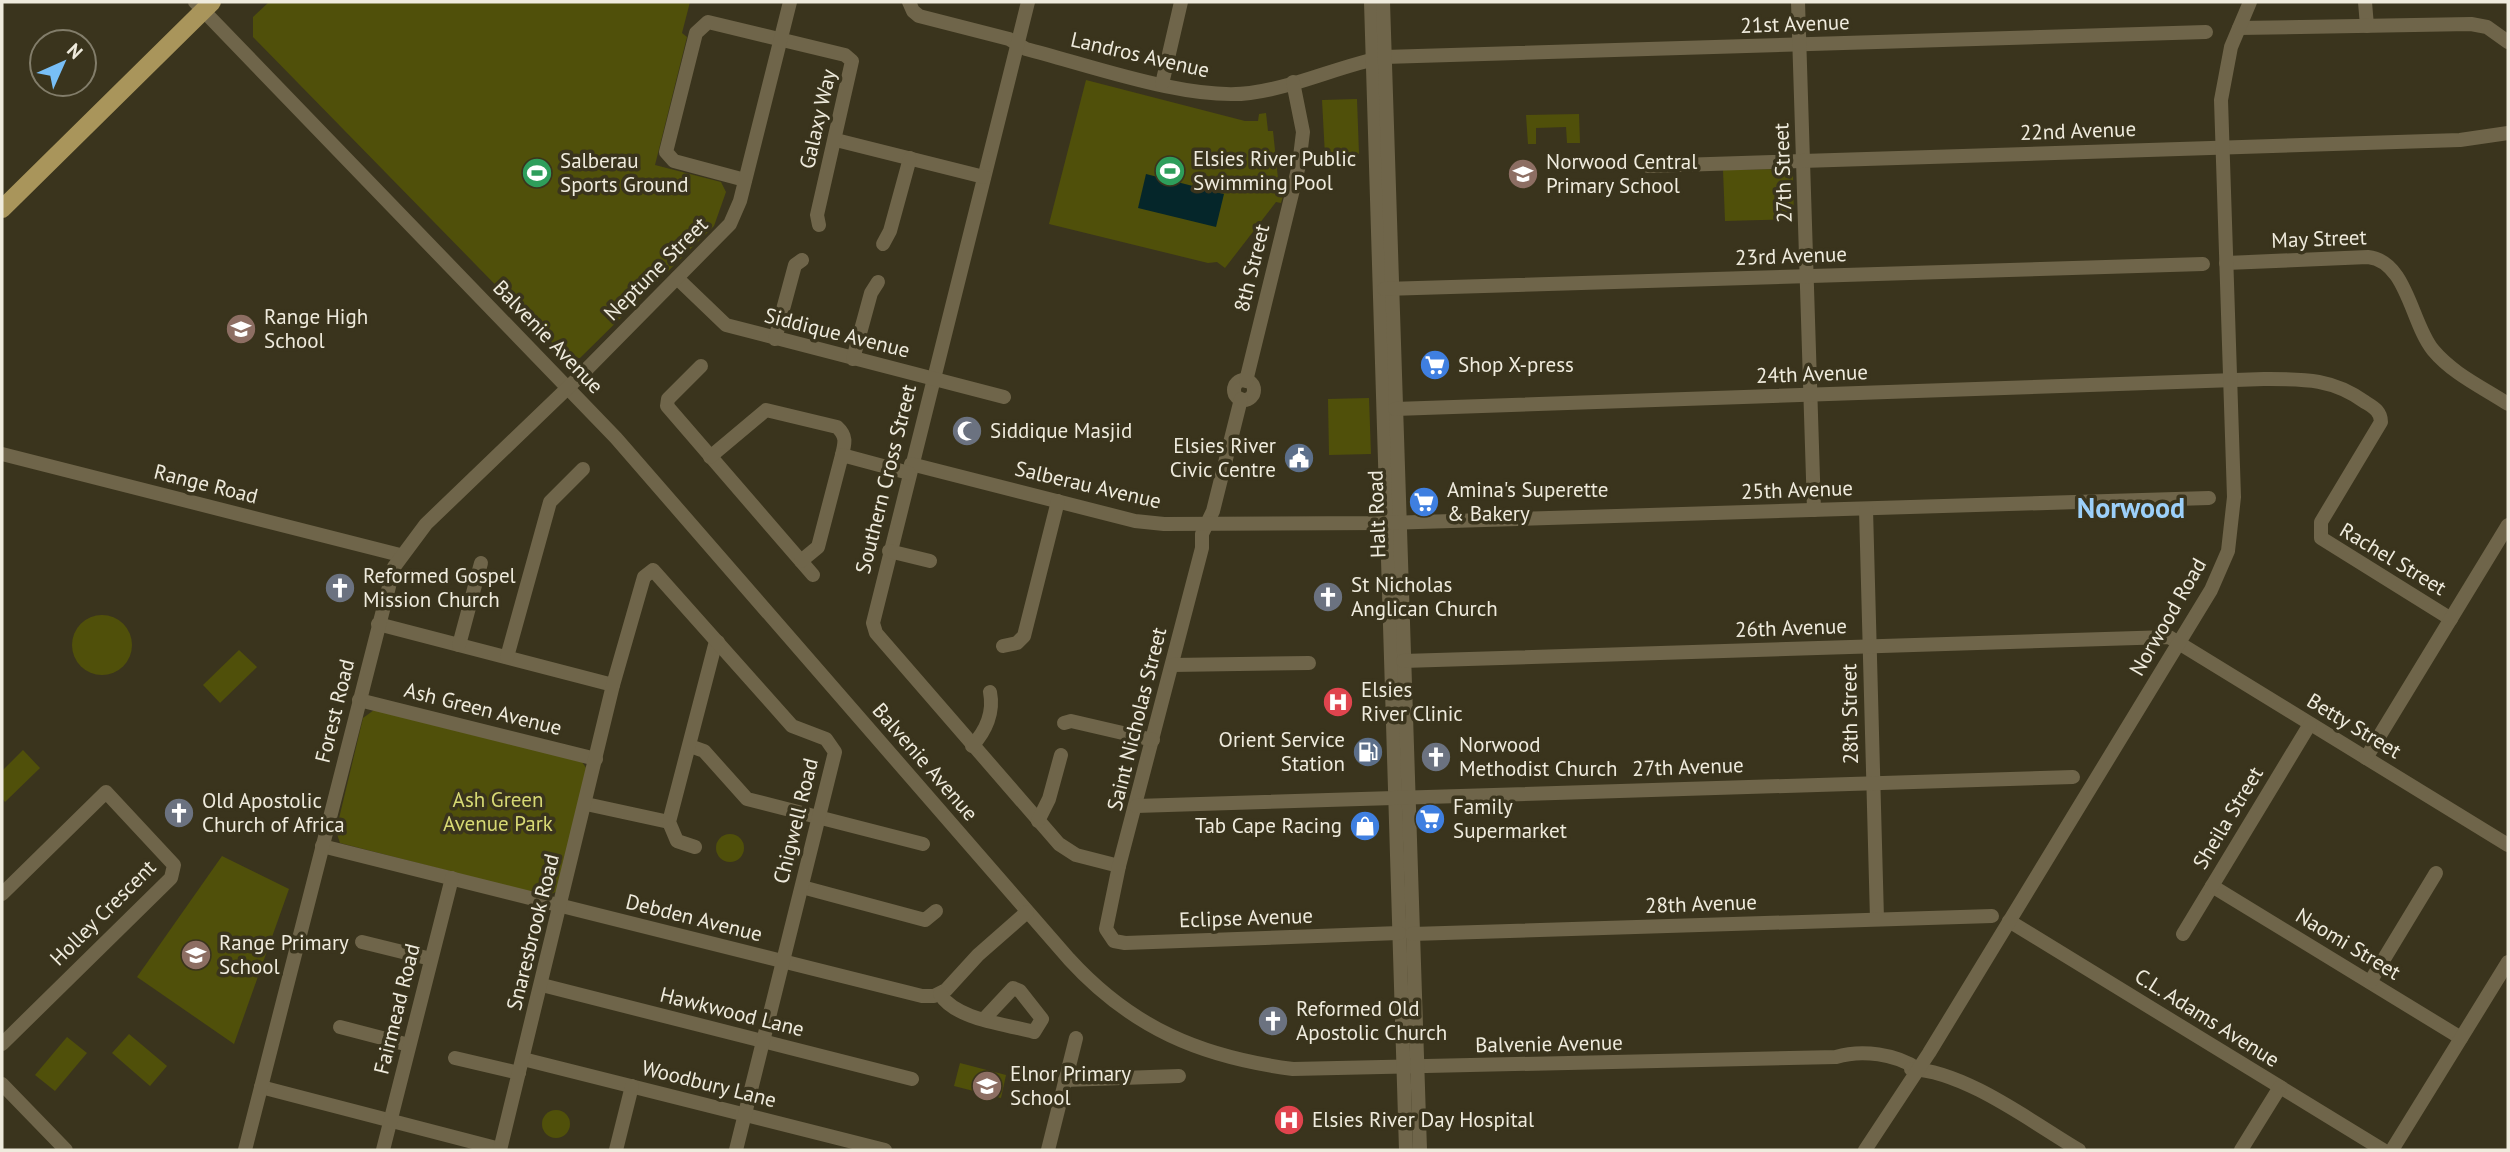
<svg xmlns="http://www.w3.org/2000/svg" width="2510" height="1152" font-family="'PT Sans',sans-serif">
  <rect width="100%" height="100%" fill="#3a341d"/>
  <g fill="#50500a">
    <polygon points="269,2 690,2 682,33 687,37 655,165 721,182 726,192 714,226 580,358 567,358 253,37 253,17"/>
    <polygon points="1086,80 1245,121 1258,121 1259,114 1266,113 1268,131 1273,131 1279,188 1285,189 1281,203 1276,202 1225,268 1217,262 1208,263 1049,224"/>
    <polygon points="1357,99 1359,154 1325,156 1322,100"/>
    <polygon points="1579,114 1580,143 1567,143 1566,127 1536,128 1536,144 1528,144 1526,115"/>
    <polygon points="1788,169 1793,175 1794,219 1725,221 1723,170"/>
    <polygon points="1369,398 1371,454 1329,455 1328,399"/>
    <circle cx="102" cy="645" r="30"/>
    <polygon points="239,650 257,667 220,703 203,685"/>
    <polygon points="374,710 582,762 587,769 558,891 546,896 340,843 336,831 363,718"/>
    <polygon points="23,750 40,768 5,802 2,798 2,771"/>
    <circle cx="730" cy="848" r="14"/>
    <polygon points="222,856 289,889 234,1044 137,977"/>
    <polygon points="129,1034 167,1066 150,1086 112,1053"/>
    <polygon points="67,1037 87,1053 55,1091 35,1075"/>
    <polygon points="960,1063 1006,1075 1001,1098 954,1086"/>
    <circle cx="556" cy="1124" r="14"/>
  </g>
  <polygon fill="#05262a" points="1146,174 1224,194 1216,227 1138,208"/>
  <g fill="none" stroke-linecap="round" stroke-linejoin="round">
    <g stroke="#6f654a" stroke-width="14">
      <path d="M195 2 616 438 1069 959C1132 1028 1201 1057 1293 1069L1836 1057C1862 1049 1896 1054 1918 1069"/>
      <path d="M909 2 913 11 919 16 1009 39 1026 49C1089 65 1188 101 1250 93 1296 87 1339 66 1384 57L2206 32"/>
      <polyline points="1028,2 873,623 876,633 1059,844 1076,855 1119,866"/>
      <polyline points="1371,2 1406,1150"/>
      <polyline points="1383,2 1420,1150"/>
      <polyline points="1798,2 1814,510"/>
      <polyline points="2365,2 2367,26"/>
      <polyline points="2239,28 2471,24 2487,27 2508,42"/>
      <polyline points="1162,84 1181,2"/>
      <polyline points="836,140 984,177"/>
      <polyline points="1648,166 2460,140 2508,133"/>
      <polyline points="745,180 674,161 666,152 696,33 708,22 845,55 852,61 817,215 819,225"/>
      <polyline points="883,244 890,231 910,158"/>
      <path d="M2226 263 2368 257C2407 261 2411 323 2433 350 2453 374 2482 387 2508 404"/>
      <polyline points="677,278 726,325 1004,397"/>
      <polyline points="1384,289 2203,264"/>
      <polyline points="775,339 795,265 802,260"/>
      <polyline points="853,359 871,293 878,282"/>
      <polyline points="701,366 668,399 667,406 813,575"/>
      <circle cx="1244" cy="390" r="10"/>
      <polyline points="1246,381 1299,165 1303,132 1293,82"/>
      <polyline points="1241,399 1213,511 1202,534 1202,548 1119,866 1106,929 1114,941 1125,943 1399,933"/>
      <path d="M1395 409 2264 379C2303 379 2332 378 2365 402 2373 407 2381 411 2381 422L2321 522V538L2451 619"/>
      <polyline points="2,454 400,555"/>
      <path d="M710 457 766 410 837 427C847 436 845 443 842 455"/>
      <polyline points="911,464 1135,521 1164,524 1386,523 2209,498"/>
      <polyline points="1866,509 1877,919"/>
      <polyline points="889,551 930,561"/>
      <polyline points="801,561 818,547 842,455 909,473"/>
      <polyline points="378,624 613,685"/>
      <polyline points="459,645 481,563"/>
      <polyline points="1003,646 1017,643 1024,636 1058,501"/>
      <polyline points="507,657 550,502 583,469"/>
      <polyline points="1403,661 2169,637 2508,845"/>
      <polyline points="1172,665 1309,663"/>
      <polyline points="359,700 596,759"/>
      <polyline points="1064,723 1071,721 1153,740"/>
      <polyline points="690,746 704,751 747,799 923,844"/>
      <path d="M972 746C986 731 994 712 990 692"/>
      <polyline points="2366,758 2508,525"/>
      <polyline points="586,804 669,822"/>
      <polyline points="1136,806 2073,777"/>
      <polyline points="1038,821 1049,799 1061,755"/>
      <polyline points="322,846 922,996 934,996 946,990 978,955 1027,912"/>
      <polyline points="695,847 677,841 669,822 715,645 718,642"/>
      <polyline points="2212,886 2461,1038"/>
      <polyline points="802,887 925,920 936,911"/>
      <polyline points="2,894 106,792 174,865 171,878 2,1044"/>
      <polyline points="2009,921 2383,1150"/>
      <polyline points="1412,934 1992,916"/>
      <polyline points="2183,934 2310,724"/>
      <polyline points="362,942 431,959"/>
      <polyline points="2370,982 2436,873"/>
      <polyline points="542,985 912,1079"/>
      <path d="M940 994C956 1020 1006 1024 1034 1032L1042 1019 1020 991 1013 988 985 1018"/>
      <polyline points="340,1027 409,1045"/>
      <polyline points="455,1058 519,1073"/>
      <polyline points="523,1059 885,1150"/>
      <path d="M1911 1069C1965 1071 2033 1123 2079 1150"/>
      <polyline points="1065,1080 1179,1076"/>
      <polyline points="2,1084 66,1150"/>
      <polyline points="261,1087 500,1149"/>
      <polyline points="245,1150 394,567 426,524 579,377 730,224 740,201 790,2"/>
      <polyline points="383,1150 452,878"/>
      <polyline points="500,1150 613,685 644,577 653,570 792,726 826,739 835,752 736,1150"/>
      <polyline points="616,1150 632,1086"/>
      <polyline points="1048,1150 1076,1038"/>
      <polyline points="1865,1150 1929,1053 2211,590 2228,551 2234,497 2221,100 2231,47 2250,2"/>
      <polyline points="2241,1150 2280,1087"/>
      <polyline points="2392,1150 2508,962"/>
    </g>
    <polyline stroke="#a9955b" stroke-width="18" points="2,209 212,2"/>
  </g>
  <defs>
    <g id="stadium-disc" transform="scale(1.575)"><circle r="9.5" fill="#2e9e5b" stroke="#3a341d"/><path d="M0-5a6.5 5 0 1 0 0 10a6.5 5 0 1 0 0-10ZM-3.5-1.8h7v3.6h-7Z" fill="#fff"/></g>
    <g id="school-disc" transform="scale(1.575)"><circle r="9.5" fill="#8d6e63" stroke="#3a341d"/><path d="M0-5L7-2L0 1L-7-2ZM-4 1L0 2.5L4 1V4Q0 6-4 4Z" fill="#fff"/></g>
    <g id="supermarket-disc" transform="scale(1.575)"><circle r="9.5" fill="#3f7fe0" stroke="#3a341d"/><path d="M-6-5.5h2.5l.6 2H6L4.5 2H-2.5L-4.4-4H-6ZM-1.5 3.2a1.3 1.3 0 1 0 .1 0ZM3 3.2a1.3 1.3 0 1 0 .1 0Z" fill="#fff"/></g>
    <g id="mosque-disc" transform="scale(1.575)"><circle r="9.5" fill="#6b7280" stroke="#3a341d"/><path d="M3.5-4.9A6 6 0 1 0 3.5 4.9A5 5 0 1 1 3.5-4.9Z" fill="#fff"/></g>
    <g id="civic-disc" transform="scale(1.575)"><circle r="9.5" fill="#5c6f8a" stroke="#3a341d"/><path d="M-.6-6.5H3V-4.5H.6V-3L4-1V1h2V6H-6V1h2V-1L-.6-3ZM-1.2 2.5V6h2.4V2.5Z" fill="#fff"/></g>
    <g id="church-disc" transform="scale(1.575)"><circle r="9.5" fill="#6b7280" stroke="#3a341d"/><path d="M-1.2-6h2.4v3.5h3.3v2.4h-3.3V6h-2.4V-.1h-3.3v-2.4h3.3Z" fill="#fff"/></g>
    <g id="hospital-disc" transform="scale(1.575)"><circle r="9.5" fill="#e0444e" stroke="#3a341d"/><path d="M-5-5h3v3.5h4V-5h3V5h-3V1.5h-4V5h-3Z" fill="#fff"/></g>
    <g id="fuel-disc" transform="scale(1.575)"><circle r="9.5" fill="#5c6f8a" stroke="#3a341d"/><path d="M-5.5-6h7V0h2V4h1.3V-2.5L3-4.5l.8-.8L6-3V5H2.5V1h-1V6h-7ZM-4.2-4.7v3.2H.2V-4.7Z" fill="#fff"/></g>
    <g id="shop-disc" transform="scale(1.575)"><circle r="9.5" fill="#3f7fe0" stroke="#3a341d"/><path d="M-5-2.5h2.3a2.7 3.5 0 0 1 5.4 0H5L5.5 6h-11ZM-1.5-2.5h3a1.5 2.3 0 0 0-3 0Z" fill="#fff"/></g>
  </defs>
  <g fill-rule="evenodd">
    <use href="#stadium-disc" x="1170" y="171"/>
    <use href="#stadium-disc" x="537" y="173"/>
    <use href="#school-disc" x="1523" y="174"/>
    <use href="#school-disc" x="241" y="329"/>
    <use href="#supermarket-disc" x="1435" y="365"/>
    <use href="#mosque-disc" x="967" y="431"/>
    <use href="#civic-disc" x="1299" y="458"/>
    <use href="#supermarket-disc" x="1424" y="502"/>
    <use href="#church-disc" x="340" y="588"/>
    <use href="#church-disc" x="1328" y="597"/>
    <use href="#hospital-disc" x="1338" y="702"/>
    <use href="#fuel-disc" x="1368" y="752"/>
    <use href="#church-disc" x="1436" y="757"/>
    <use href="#church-disc" x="179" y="813"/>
    <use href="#supermarket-disc" x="1430" y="819"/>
    <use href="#shop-disc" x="1365" y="826"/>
    <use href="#school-disc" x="196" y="955"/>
    <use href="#church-disc" x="1273" y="1021"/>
    <use href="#school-disc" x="987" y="1086"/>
    <use href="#hospital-disc" x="1289" y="1120"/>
  </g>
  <g text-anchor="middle" stroke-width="7" stroke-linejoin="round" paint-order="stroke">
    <g font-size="21" fill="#efebdd" stroke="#3a341d">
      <text transform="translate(1795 24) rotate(-2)" y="7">21st Avenue</text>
      <text transform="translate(1140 55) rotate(13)" y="7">Landros Avenue</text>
      <text transform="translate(818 119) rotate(-77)" y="7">Galaxy Way</text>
      <text transform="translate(2078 131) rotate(-2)" y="7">22nd Avenue</text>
      <text transform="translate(1783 173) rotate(-92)" y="7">27th Street</text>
      <text transform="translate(2319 239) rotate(-2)" y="7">May Street</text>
      <text transform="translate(1791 256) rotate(-2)" y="7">23rd Avenue</text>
      <text transform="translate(1252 268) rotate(-76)" y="7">8th Street</text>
      <text transform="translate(656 269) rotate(-45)" y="7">Neptune Street</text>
      <text transform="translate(837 333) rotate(14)" y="7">Siddique Avenue</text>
      <text transform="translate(548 337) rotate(46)" y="7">Balvenie Avenue</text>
      <text transform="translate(1812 374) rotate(-2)" y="7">24th Avenue</text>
      <text transform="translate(886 479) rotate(-76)" y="7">Southern Cross Street</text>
      <text transform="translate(206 484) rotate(14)" y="7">Range Road</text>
      <text transform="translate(1088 485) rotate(13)" y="7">Salberau Avenue</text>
      <text transform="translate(1797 490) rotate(-2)" y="7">25th Avenue</text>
      <text transform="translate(1377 514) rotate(-92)" y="7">Halt Road</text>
      <text transform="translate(2393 559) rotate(31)" y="7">Rachel Street</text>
      <text transform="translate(2168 617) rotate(-60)" y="7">Norwood Road</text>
      <text transform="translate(1791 628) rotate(-2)" y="7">26th Avenue</text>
      <text transform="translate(483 709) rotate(14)" y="7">Ash Green Avenue</text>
      <text transform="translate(335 711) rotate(-76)" y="7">Forest Road</text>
      <text transform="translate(1850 714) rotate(-91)" y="7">28th Street</text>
      <text transform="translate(1137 719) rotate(-76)" y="7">Saint Nicholas Street</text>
      <text transform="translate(2354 726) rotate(31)" y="7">Betty Street</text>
      <text transform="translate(925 762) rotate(49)" y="7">Balvenie Avenue</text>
      <text transform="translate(1688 767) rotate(-2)" y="7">27th Avenue</text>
      <text transform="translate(2228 818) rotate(-59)" y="7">Sheila Street</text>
      <text transform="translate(796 821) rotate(-76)" y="7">Chigwell Road</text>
      <text transform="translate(1701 904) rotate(-2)" y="7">28th Avenue</text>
      <text transform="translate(103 913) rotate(-45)" y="7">Holley Crescent</text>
      <text transform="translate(694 918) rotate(14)" y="7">Debden Avenue</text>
      <text transform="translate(1246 918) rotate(-2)" y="7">Eclipse Avenue</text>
      <text transform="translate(533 932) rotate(-76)" y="7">Snaresbrook Road</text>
      <text transform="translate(2348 944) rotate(31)" y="7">Naomi Street</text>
      <text transform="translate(397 1009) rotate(-76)" y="7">Fairmead Road</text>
      <text transform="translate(732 1012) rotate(14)" y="7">Hawkwood Lane</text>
      <text transform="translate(2207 1018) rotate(32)" y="7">C.L. Adams Avenue</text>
      <text transform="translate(1549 1044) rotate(-1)" y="7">Balvenie Avenue</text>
      <text transform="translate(709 1084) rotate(14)" y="7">Woodbury Lane</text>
    </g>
    <g font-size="21" fill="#efebdd" stroke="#3a341d" text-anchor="start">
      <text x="1193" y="166">Elsies River Public<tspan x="1193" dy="24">Swimming Pool</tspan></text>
      <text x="560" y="168">Salberau<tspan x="560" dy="24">Sports Ground</tspan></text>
      <text x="1546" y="169">Norwood Central<tspan x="1546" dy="24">Primary School</tspan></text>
      <text x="264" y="324">Range High<tspan x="264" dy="24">School</tspan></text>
      <text x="1458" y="372">Shop X-press</text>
      <text x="990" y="438">Siddique Masjid</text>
      <text x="1276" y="453" text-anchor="end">Elsies River<tspan x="1276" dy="24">Civic Centre</tspan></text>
      <text x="1447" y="497">Amina's Superette<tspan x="1447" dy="24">&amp; Bakery</tspan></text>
      <text x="363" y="583">Reformed Gospel<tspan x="363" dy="24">Mission Church</tspan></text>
      <text x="1351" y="592">St Nicholas<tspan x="1351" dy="24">Anglican Church</tspan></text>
      <text x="1361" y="697">Elsies<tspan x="1361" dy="24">River Clinic</tspan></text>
      <text x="1345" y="747" text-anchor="end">Orient Service<tspan x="1345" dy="24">Station</tspan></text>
      <text x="1459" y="752">Norwood<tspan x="1459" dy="24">Methodist Church</tspan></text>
      <text x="202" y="808">Old Apostolic<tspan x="202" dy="24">Church of Africa</tspan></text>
      <text x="1453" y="814">Family<tspan x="1453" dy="24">Supermarket</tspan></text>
      <text x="1342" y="833" text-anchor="end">Tab Cape Racing</text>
      <text x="219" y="950">Range Primary<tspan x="219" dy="24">School</tspan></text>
      <text x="1296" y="1016">Reformed Old<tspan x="1296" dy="24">Apostolic Church</tspan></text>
      <text x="1010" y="1081">Elnor Primary<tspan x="1010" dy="24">School</tspan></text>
      <text x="1312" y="1127">Elsies River Day Hospital</text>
    </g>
    <g font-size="21" fill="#d7d974" stroke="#3a341d">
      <text x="498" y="807">Ash Green<tspan x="498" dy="24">Avenue Park</tspan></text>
    </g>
    <g font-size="28" font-weight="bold" fill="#9cd0fa" stroke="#3a341d">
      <text x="2131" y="518">Norwood</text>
    </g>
  </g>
  <rect width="2510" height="1152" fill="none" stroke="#efebdd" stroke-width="7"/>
  <g transform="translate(63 63) rotate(45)"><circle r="33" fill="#3a341d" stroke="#827d6a" stroke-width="2"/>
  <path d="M0-5L12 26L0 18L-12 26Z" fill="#78bff7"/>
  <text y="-10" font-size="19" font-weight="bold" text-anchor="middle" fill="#efebdd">N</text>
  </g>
</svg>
